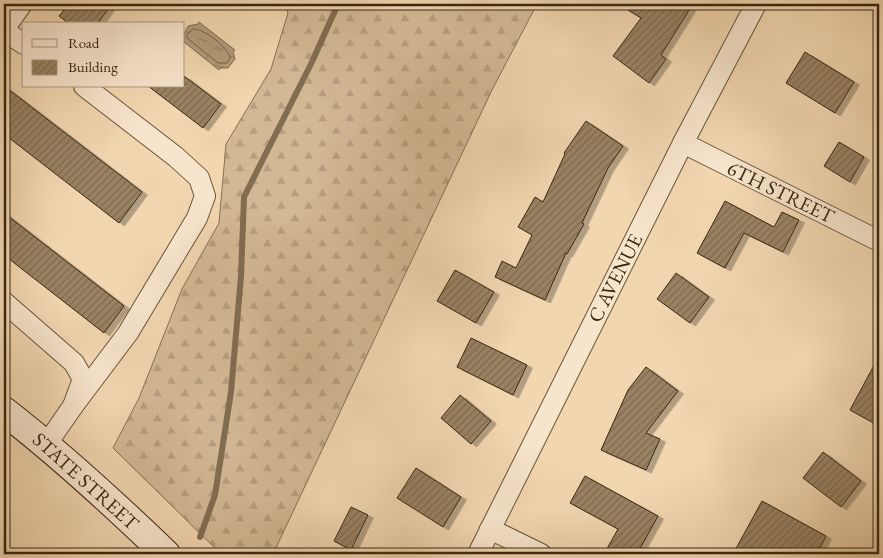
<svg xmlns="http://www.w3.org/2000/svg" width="883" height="558" font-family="'EB Garamond',serif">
  <defs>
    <pattern id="forest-firs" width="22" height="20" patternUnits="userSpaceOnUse" patternTransform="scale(1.25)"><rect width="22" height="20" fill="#d3b895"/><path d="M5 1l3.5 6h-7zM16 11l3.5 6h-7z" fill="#b69e7f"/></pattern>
    <pattern id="water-ripples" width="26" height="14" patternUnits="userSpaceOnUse" patternTransform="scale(1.25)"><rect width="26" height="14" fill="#b39b7a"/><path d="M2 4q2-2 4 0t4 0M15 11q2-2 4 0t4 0" fill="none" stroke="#937e63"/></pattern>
    <pattern id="building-hatch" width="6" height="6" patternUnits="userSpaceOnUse" patternTransform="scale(1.25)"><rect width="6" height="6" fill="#998263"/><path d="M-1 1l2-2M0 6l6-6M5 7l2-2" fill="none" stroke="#7e6a50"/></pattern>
    <filter id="shadow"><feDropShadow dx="5.5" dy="3" stdDeviation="0" flood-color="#0004"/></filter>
  </defs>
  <rect width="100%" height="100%" fill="#f2d6b0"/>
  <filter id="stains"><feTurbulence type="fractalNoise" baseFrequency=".004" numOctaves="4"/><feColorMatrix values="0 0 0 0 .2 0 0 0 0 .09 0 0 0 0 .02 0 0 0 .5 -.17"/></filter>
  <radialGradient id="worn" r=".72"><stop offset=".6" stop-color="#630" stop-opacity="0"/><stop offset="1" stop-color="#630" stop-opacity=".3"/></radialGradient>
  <polygon fill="url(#forest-firs)" stroke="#867052" points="285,4 537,4 492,90 273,554 221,554 113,448 139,398 182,289 219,223 226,144 271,69 288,13"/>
  <polygon fill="url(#water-ripples)" stroke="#826d50" points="199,22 235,50 233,52 235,59 228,68 220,68 219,70 184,42 184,34 188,26 198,24"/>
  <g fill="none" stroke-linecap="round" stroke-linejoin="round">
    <path stroke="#766245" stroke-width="1" d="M193 29C204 28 227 47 230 57L227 63H218L187 38V35Z"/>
    <polyline stroke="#826d50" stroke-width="6" points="200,537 215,495 231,392 241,276 244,197 311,64 338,4"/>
  </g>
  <g fill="url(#building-hatch)" stroke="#392810" filter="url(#shadow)">
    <polygon points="69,4 112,4 97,24 69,24 59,16"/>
    <polygon points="618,4 693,4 661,55 666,59 649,83 613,56 641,18"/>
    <polygon points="805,52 854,82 835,113 786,83"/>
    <polygon points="184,76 221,104 203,128 148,86 184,86"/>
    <polygon points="4,86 142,192 119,223 4,134"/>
    <polygon points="586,121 623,146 608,168 582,223 584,224 567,254 566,253 545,300 495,277 502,261 516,268 532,235 518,227 535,197 543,202 565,154 564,153"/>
    <polygon points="839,142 864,157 850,182 824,166"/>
    <polygon points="725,201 774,227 782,212 799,220 783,252 744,233 725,268 697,253"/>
    <polygon points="4,213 124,306 104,333 4,255"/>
    <polygon points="455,270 494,292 476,323 437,301"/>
    <polygon points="676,273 709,297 690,323 657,299"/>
    <polygon points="471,338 527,365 513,395 457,367"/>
    <polygon points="879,356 879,426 850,410"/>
    <polygon points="646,367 678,391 646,433 660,439 646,470 601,450 628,390"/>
    <polygon points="460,395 491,421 471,444 441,418"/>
    <polygon points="823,452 861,481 841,507 803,478"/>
    <polygon points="416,468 461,497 443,527 397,498"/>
    <polygon points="585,476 658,516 637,554 604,554 618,529 570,503"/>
    <polygon points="762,501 826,536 817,554 733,554"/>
    <polygon points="351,507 368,515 351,550 334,541"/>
  </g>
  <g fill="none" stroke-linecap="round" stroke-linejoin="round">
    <g stroke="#675438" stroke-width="22">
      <g id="minor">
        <polyline points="4,29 22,4"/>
        <polyline points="4,31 24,44"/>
        <polyline points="683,143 879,241"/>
        <polyline points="4,302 74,363 83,379 73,406 46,445"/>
        <polyline points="73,406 128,333 197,218 205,196 199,178 176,157 84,86"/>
        <polyline points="490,529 541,554"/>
        <polyline points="478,554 683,143 756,4"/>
      </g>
    </g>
    <g stroke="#392810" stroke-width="30">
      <path id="secondary" d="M4 411C61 455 114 504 166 554"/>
    </g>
    <use href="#minor" stroke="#f7e4cc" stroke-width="20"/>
    <use href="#secondary" stroke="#f7e4cc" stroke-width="28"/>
  </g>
  <g text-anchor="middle" stroke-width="5" stroke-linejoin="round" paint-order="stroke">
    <g font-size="20" fill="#392810" stroke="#f7e4cc">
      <text transform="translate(781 192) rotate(26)" y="7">6TH STREET</text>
      <text transform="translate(615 278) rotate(-63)" y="7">C AVENUE</text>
      <text transform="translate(86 481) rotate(42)" y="7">STATE STREET</text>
    </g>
  </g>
  <rect width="883" height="558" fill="none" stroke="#f2d6b0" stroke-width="20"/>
  <rect x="5" y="5" width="873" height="548" fill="none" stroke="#392810" stroke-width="2.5"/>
  <rect x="10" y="10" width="863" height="538" fill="none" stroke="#392810"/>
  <rect x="22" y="22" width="162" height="65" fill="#f7e4cc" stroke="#ab9981"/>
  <rect x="32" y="39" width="25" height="8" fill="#f7e4cc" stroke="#ab9981"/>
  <text x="68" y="48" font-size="15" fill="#392810">Road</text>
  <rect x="32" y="60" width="25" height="15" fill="url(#building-hatch)" stroke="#ab9981"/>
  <text x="68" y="72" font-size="15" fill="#392810">Building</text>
  <rect width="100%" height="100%" filter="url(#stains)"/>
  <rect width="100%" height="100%" fill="url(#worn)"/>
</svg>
